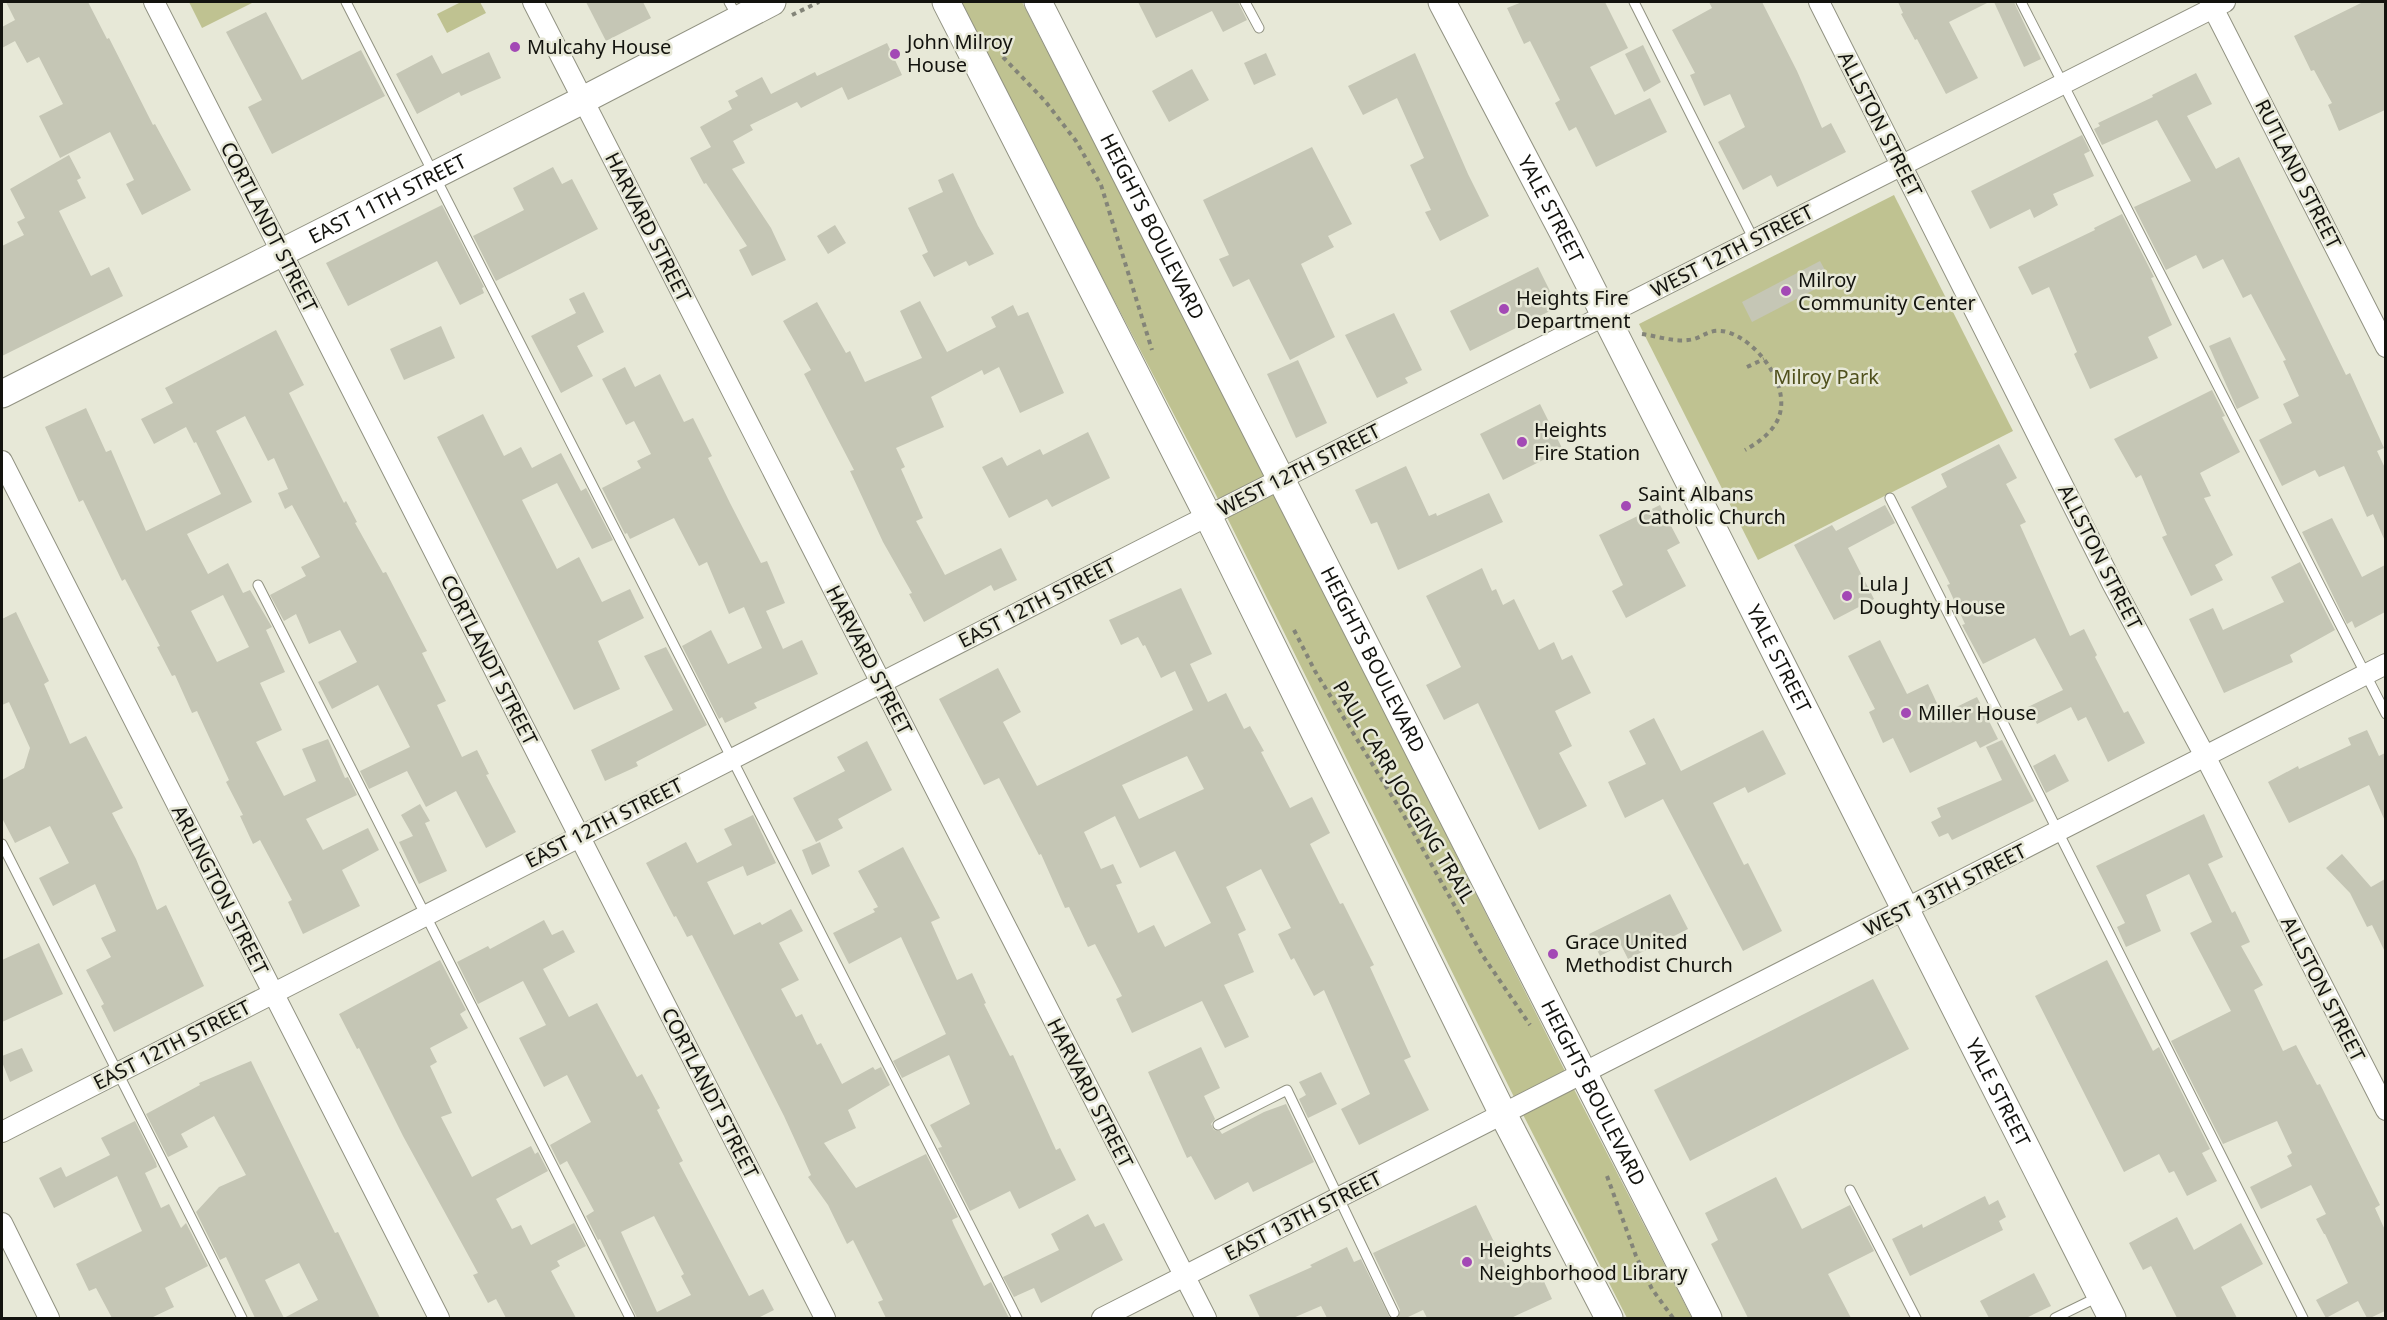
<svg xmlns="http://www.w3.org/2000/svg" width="2387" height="1320" font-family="'Noto Sans',sans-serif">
  <rect width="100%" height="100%" fill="#e7e8d7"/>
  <g fill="#bfc291">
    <polygon points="189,2 254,2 202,28"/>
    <polygon points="461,2 480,2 486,13 447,33 437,14"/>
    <polygon points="958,2 1022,2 1281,506 1579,1099 1692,1318 1627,1318 1513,1095 1214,491"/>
    <polygon points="1894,195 2013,431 1758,560 1639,324"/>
  </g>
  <g fill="#c5c6b5" fill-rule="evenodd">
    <polygon points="6,2 88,2 107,39 109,38 153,125 155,124 191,190 142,215 126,184 134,180 110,132 60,158 39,116 63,104 39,57 27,63 15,41 2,48 2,27 15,20"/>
    <polygon points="586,2 643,2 651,18 606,41"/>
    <polygon points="1138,2 1238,2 1247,20 1223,32 1212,11 1156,38"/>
    <polygon points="1522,2 1605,2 1628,48 1590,67 1615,115 1650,98 1667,132 1596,167 1576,127 1569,131 1555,103 1560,100 1530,41 1524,44 1507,8"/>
    <polygon points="1709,2 1762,2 1797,71 1822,128 1831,123 1846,152 1777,187 1771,175 1743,190 1718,142 1745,127 1730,94 1704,106 1690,75 1695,73 1672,30 1712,8"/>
    <polygon points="1898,2 1989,2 1949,22 1978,78 1946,94 1917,39 1915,40 1901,14 1903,13"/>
    <polygon points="1994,2 2014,2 2041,59 2024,67"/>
    <polygon points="2363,2 2385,2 2385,110 2339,131 2328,105 2332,103 2314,70 2311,71 2294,36"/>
    <polygon points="266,12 302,80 361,50 385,96 272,154 248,107 262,100 226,32"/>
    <polygon points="887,43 902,75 848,100 842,87 801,108 797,102 750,125 753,130 733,141 745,163 732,169 771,228 786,260 752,276 739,250 747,246 706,183 704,184 690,158 711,147 700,127 732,109 728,101 738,96 735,91 762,77 771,94 815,72 817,76"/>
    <polygon points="1643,45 1661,82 1644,92 1625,54"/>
    <polygon points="489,52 501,78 461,96 459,92 417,114 396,74 432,55 442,74"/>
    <polygon points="1266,53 1276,75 1254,85 1244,63"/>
    <polygon points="1415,53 1468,174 1489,216 1440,241 1425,212 1431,210 1410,165 1424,158 1397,98 1363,115 1348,86"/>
    <polygon points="1192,69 1209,100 1169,122 1152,91"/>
    <polygon points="2196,73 2212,104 2187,116 2216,169 2239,157 2346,375 2350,373 2384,448 2377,451 2385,468 2385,541 2373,514 2367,517 2344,466 2319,477 2315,470 2282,486 2259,440 2292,423 2283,404 2299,396 2283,361 2286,360 2251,294 2243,298 2223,259 2203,269 2196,255 2166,270 2134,207 2191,181 2157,120 2102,145 2094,129 2100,126 2098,123 2153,97 2152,95"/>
    <polygon points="2082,135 2090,151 2084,154 2094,176 2053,194 2058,205 2034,218 2030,209 1990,229 1971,191"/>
    <polygon points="1312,147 1352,224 1328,236 1334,247 1301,264 1335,337 1290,360 1249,279 1233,287 1219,259 1229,255 1203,200"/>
    <polygon points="69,155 81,178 77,180 86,198 59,211 91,276 109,267 123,296 2,356 2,246 24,235 17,222 25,218 10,189"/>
    <polygon points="553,167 562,184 572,179 598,229 496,281 473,236 524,210 513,188"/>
    <polygon points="953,173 978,226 994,254 969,266 966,261 934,277 922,255 928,252 908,208 943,192 938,180"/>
    <polygon points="442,205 484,287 482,288 484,293 460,305 437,261 348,306 326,263"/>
    <polygon points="2122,214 2154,277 2151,278 2172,325 2148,337 2158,358 2090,389 2074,354 2077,352 2049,287 2032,295 2018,267 2095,230 2094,228"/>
    <polygon points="835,225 846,243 828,254 817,236"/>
    <polygon points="1820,261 1831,281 1752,322 1742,302"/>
    <polygon points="1538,267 1558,307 1470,351 1450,311"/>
    <polygon points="584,292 604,332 577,346 593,376 561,393 531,336 576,313 569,299"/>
    <polygon points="920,301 947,352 996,327 991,317 1013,305 1018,316 1028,312 1064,393 1020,413 999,367 984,375 982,370 931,397 944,427 896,448 905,467 901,469 923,518 916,521 945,575 1001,548 1017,580 994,591 991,585 924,622 909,594 912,593 883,542 858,488 850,471 854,470 804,374 811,370 783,321 817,302 846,353 850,351 865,382 922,358 900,311"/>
    <polygon points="1394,313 1422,370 1405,378 1408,383 1377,398 1345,335"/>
    <polygon points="441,326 455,358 404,380 390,349"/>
    <path d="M276 330 304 385 289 393 344 503 346 501 357 522 355 523 383 573 386 572 427 651 422 653 446 701 437 705 462 757 477 750 489 774 486 775 516 832 486 848 456 791 426 807 407 771 369 789 360 771 410 747 378 685 332 709 318 682 357 662 340 630 309 644 296 614 284 621 270 595 306 576 301 567 320 557 292 505 285 509 278 493 288 489 274 458 268 461 245 416 216 431 252 502 187 534 208 574 228 563 243 593 250 590 272 627 266 630 285 672 260 683 282 730 256 742 284 796 316 781 302 749 328 739 345 778 348 777 357 795 306 819 323 850 368 828 379 850 342 870 360 906 303 934 288 902 292 900 260 840 253 844 240 816 243 815 226 782 229 780 197 711 192 713 175 675 172 676 157 647 160 646 125 579 122 581 83 500 79 502 45 427 86 408 106 452 111 450 146 531 221 494 196 442 194 443 186 427 154 444 141 419 173 403 165 388ZM223 595 249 647 217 662 191 611Z"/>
    <polygon points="2230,337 2259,398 2237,409 2209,346"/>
    <polygon points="1298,360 1327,423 1296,438 1267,374"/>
    <polygon points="625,367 635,387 660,374 684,422 693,418 712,456 708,458 730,503 761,563 767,561 785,603 766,611 783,649 802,640 818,674 754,703 757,708 725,723 722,717 719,719 682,646 711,630 728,664 762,648 744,607 729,614 707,562 699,566 674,518 630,539 627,533 625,534 602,488 641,468 637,461 651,454 634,421 626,425 602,379"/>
    <polygon points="2212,390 2225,416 2222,417 2240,452 2200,473 2211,496 2204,498 2233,555 2215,565 2223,580 2191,596 2162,537 2167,535 2141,475 2136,478 2114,439"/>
    <polygon points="1540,404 1563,450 1503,480 1480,434"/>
    <polygon points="483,414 504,456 521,447 532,468 561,453 581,491 586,488 613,540 592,549 557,483 522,500 557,569 579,557 602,602 630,589 644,618 598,641 620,689 574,710 437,437"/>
    <polygon points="1088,432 1110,478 1052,507 1047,499 1009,518 982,467 1002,457 1007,466 1040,449 1043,455"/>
    <polygon points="1999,444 2017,478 2006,484 2026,522 2020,525 2070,636 2084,629 2097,655 2095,657 2124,713 2128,711 2145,743 2108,762 2086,717 2078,721 2071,707 2037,724 2028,707 2063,690 2035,638 1983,664 1962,625 1965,624 1947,585 1950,584 1911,507 1947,487 1941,474"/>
    <polygon points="1406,466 1429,516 1436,513 1437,516 1489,493 1503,522 1398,570 1377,522 1371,524 1355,490"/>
    <polygon points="1660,505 1680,543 1667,550 1686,586 1626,618 1612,591 1623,585 1599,535"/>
    <polygon points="1885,505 1895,523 1848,548 1874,599 1834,620 1794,545 1832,525 1836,531"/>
    <polygon points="2332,518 2362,577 2385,565 2385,612 2355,628 2352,621 2347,624 2302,532"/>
    <polygon points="2300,562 2335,630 2290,655 2293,662 2224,693 2189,619 2213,608 2223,630 2284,602 2271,577"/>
    <polygon points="1482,568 1492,591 1496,589 1503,605 1514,599 1539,650 1554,642 1562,660 1572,655 1591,693 1555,711 1572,746 1559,753 1587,806 1539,830 1478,703 1444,720 1426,685 1461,667 1426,596"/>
    <path d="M1181 588 1212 654 1190 664 1208 702 1226 693 1244 729 1250 726 1264 751 1261 752 1290 808 1312 797 1330 833 1310 844 1340 904 1343 903 1374 965 1370 967 1411 1057 1404 1060 1429 1110 1359 1145 1341 1109 1370 1094 1324 990 1314 996 1294 958 1291 960 1278 934 1291 928 1261 869 1226 887 1246 930 1238 934 1254 972 1224 985 1249 1037 1225 1048 1202 1001 1132 1033 1116 999 1122 996 1095 944 1088 947 1069 907 1065 908 1041 854 1039 855 999 778 984 785 939 699 998 668 1021 712 1003 722 1037 786 1193 710 1175 671 1161 678 1145 645 1143 646 1138 637 1121 645 1109 620ZM1187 756 1204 789 1139 819 1122 785ZM1115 816 1140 868 1175 851 1211 923 1165 947 1154 925 1138 933 1116 885 1122 883 1113 864 1101 869 1084 832Z"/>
    <polygon points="16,612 49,681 44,684 70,744 86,736 123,808 112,813 136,859 157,910 166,905 204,986 114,1032 101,1006 104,1004 86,970 111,957 101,938 116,931 95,884 53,906 39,878 69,863 50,826 15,843 2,818 2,780 24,768 30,748 9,702 2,705 2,619"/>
    <polygon points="1880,640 1907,694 1928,684 1942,714 1977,697 1998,739 1980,748 1976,741 1910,773 1893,738 1883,743 1869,712 1875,709 1848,656"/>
    <polygon points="666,647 707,725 636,762 638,766 605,781 591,750 673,710 644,656"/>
    <polygon points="1654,718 1681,771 1763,730 1786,774 1748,793 1745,787 1713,803 1744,865 1748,863 1782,931 1743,951 1663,799 1625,818 1608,782 1646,764 1629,731"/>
    <polygon points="2367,730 2379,756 2385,753 2385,821 2369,785 2289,823 2268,782 2298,766 2299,769 2351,745 2348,738"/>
    <polygon points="2002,740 2034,801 1952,840 1948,833 1939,837 1931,822 1941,817 1937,808 2002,780 1986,747"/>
    <polygon points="867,741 892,790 838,819 843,828 816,842 793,798 845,771 837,757"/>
    <polygon points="2055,754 2069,781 2046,793 2033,766"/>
    <polygon points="420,804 430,821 425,823 447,871 419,884 399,842 413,836 401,815"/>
    <polygon points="2204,814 2223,857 2208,864 2232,913 2235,911 2250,942 2241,946 2263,985 2254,990 2283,1051 2296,1045 2317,1085 2320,1084 2380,1205 2375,1208 2385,1230 2385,1311 2370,1318 2367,1318 2358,1301 2326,1318 2316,1300 2348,1283 2325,1234 2324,1234 2316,1219 2326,1214 2311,1185 2261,1209 2250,1187 2292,1166 2287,1156 2292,1153 2277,1121 2223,1144 2171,1041 2231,1011 2190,933 2212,922 2189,874 2146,895 2161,931 2126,947 2117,927 2125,923 2096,866"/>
    <polygon points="753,815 776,863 747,876 743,866 707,882 734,935 760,922 762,925 791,909 803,931 779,943 799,980 781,989 796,1017 802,1014 817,1045 821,1043 842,1084 873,1067 875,1070 881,1067 890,1085 848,1110 856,1128 824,1143 856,1188 926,1154 958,1217 952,1220 954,1225 984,1286 991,1282 1009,1318 886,1318 878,1302 883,1300 853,1240 847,1244 828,1205 808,1177 811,1175 784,1116 692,935 687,937 676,916 674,917 646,863 686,842 697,863 732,845 724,829"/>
    <polygon points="820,842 830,866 812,875 802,850"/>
    <polygon points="903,847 940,918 931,922 957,980 972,973 986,1003 984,1004 1010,1056 1013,1055 1056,1150 1060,1148 1076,1180 1019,1209 1010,1191 970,1211 938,1148 942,1147 930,1125 970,1104 949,1055 902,1078 893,1061 946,1034 901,937 849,964 833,933 875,912 873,909 878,907 858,871"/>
    <polygon points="2342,854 2371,887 2385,879 2385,952 2372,925 2367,927 2350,893 2326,868"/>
    <polygon points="1670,894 1688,929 1628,959 1621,945 1600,956 1589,934"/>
    <path d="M544 920 552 935 563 930 575 952 543 969 569 1017 597 1003 637 1077 642 1074 660 1108 657 1110 683 1161 679 1163 749 1296 763 1289 774 1310 758 1318H637L600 1239 598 1240 586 1216 594 1211 567 1161 560 1165 550 1145 591 1122 567 1075 544 1087 519 1038 546 1025 523 981 478 1004 457 962 488 946 490 949ZM654 1216 684 1274 681 1276 691 1295 657 1312 621 1232Z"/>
    <polygon points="39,943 63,994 2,1022 2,960"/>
    <polygon points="440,960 466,1010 460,1014 468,1028 430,1048 437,1062 430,1066 452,1113 441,1117 472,1177 531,1146 535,1154 538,1152 548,1171 496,1199 512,1229 521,1225 531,1245 574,1223 586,1246 557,1261 560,1266 551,1271 576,1318 506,1318 496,1299 488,1303 473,1275 478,1273 403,1136 359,1048 357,1049 339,1014"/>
    <polygon points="2107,960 2153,1051 2159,1047 2210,1149 2202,1153 2217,1181 2187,1196 2174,1171 2169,1173 2159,1154 2124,1172 2035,996"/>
    <polygon points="1873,979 1909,1049 1690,1161 1654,1090"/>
    <polygon points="1201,1047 1220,1088 1204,1096 1215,1119 1211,1124 1214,1130 1220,1131 1222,1134 1264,1112 1286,1104 1314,1162 1253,1192 1248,1182 1215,1200 1191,1156 1187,1158 1148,1072"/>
    <polygon points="22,1048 33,1071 10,1082 2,1062 2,1056"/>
    <path d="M251 1061 335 1233 338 1232 380 1318H255L226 1257 220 1260 196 1212 219 1187 246 1175 214 1116 181 1134 188 1147 168 1157 146 1114 200 1085 199 1083ZM299 1263 318 1300 284 1318 265 1280Z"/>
    <polygon points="1321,1072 1337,1104 1308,1118 1299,1099 1306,1095 1299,1082"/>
    <polygon points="135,1121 156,1163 157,1167 145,1173 161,1208 169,1204 181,1228 186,1223 208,1266 165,1288 174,1307 151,1318 112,1318 96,1288 89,1291 76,1264 142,1231 117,1176 54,1208 39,1178 61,1167 66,1177 110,1155 101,1138"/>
    <polygon points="1776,1177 1802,1229 1850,1205 1874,1251 1828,1274 1851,1318 1748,1318 1711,1244 1718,1240 1705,1213"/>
    <polygon points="1985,1196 1989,1205 1998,1200 2006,1217 1999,1221 2003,1230 1910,1276 1892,1239 1922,1224 1923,1228"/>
    <polygon points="1476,1205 1516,1287 1541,1275 1552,1299 1511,1318 1427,1318 1423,1310 1406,1318 1398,1318 1400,1310 1373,1253"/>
    <polygon points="1088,1214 1095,1227 1104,1223 1123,1260 1041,1303 1034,1288 1014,1297 1003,1277 1059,1250 1051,1234"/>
    <polygon points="2177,1217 2194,1250 2241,1223 2263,1264 2221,1287 2237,1318 2177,1318 2151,1266 2143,1270 2129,1243"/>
    <polygon points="1347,1247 1354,1262 1361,1259 1390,1318 1327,1318 1321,1306 1293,1318 1260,1318 1249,1295 1312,1267 1310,1265"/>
    <polygon points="2034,1273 2051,1306 2026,1318 1989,1318 1980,1301"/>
  </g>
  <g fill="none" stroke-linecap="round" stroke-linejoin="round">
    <g stroke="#919282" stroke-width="11">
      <g id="service">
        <polyline points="346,2 1017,1318"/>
        <polyline points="729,2 738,18"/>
        <polyline points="1245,2 1259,28"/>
        <polyline points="1634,2 1754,240"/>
        <polyline points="2021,2 2386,714"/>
        <polyline points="1890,498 2303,1318"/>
        <polyline points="258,585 630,1318"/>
        <polyline points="2,844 242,1318"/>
        <polyline points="1218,1125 1287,1090 1394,1313"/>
        <polyline points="1850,1190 1916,1318"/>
        <polyline points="2055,1318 2098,1297"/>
      </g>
    </g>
    <g stroke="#919282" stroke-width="22">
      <g id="minor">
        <polyline points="154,2 825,1318"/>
        <polyline points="533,2 1206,1318"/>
        <polyline points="1819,2 2112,583 2205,756 2386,1110"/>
        <polyline points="2210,2 2386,347"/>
        <polyline points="2,461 439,1318"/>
        <polyline points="2,1132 1184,528 2225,2"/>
        <polyline points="2,1223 49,1318"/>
        <polyline points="1102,1318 2386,664"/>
      </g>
    </g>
    <g stroke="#919282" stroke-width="29">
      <g id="secondary">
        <polyline points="946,2 1208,516 1503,1114 1609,1318"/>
        <path id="s1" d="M1038 2 1708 1318"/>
        <path id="s2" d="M1442 2 1564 234 2112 1318"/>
        <path id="s3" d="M2 394 583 100 772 2"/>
      </g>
    </g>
    <g stroke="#838478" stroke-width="4" stroke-dasharray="4.5 4.5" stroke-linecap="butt">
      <polyline points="792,15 819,2"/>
      <polyline points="1003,57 1045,101 1076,141 1101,185 1152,350"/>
      <path d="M1642 334C1656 336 1674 342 1688 340 1703 339 1708 327 1727 332 1759 341 1795 391 1776 423 1769 435 1756 444 1745 450"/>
      <polyline points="1747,367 1764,359"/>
      <polyline points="1294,630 1315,671 1403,814 1483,956 1530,1025"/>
      <polyline points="1607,1176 1636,1256 1652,1289 1673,1318"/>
    </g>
    <use href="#service" stroke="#fff" stroke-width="9"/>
    <use href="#minor" stroke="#fff" stroke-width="20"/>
    <use href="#secondary" stroke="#fff" stroke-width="27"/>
  </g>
  <g fill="#a349b5" stroke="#e7e8d7" stroke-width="2">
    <circle cx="515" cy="47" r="6"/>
    <circle cx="895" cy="54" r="6"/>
    <circle cx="1786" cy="291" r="6"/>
    <circle cx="1504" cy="309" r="6"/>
    <circle cx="1522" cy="442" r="6"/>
    <circle cx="1626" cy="506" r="6"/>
    <circle cx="1847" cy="596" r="6"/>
    <circle cx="1906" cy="713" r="6"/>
    <circle cx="1553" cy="954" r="6"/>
    <circle cx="1467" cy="1262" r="6"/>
  </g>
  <g text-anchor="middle" stroke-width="5" stroke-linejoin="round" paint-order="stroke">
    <g font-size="20" fill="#13130e" stroke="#e7e8d7" text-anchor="start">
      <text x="907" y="49">John Milroy<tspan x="907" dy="23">House</tspan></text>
      <text x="527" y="54">Mulcahy House</text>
      <text x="1798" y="287">Milroy<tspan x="1798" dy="23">Community Center</tspan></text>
      <text x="1516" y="305">Heights Fire<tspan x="1516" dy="23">Department</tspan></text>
      <text x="1534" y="437">Heights<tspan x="1534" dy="23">Fire Station</tspan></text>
      <text x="1638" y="501">Saint Albans<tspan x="1638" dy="23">Catholic Church</tspan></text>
      <text x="1859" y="591">Lula J<tspan x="1859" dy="23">Doughty House</tspan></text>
      <text x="1918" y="720">Miller House</text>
      <text x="1565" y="949">Grace United<tspan x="1565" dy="23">Methodist Church</tspan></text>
      <text x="1479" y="1257">Heights<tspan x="1479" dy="23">Neighborhood Library</tspan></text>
    </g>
    <g font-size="20" fill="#13130e" stroke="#e7e8d7">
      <text transform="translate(1880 124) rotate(63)" y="7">ALLSTON STREET</text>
      <text transform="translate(2298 174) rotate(63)" y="7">RUTLAND STREET</text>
      <text dy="7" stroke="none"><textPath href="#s3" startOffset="432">EAST 11TH STREET</textPath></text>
      <text dy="7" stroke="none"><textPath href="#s2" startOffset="234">YALE STREET</textPath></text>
      <text transform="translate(269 227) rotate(63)" y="7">CORTLANDT STREET</text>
      <text transform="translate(648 227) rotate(63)" y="7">HARVARD STREET</text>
      <text dy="7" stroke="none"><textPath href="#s1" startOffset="252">HEIGHTS BOULEVARD</textPath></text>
      <text transform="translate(1732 251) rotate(-27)" y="7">WEST 12TH STREET</text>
      <text transform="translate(1299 470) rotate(-27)" y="7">WEST 12TH STREET</text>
      <text transform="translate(2100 557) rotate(63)" y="7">ALLSTON STREET</text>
      <text transform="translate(1037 603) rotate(-27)" y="7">EAST 12TH STREET</text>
      <text dy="7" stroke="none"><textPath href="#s2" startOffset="738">YALE STREET</textPath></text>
      <text transform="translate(489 660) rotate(63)" y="7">CORTLANDT STREET</text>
      <text transform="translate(869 660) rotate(63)" y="7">HARVARD STREET</text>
      <text dy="7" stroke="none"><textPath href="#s1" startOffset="738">HEIGHTS BOULEVARD</textPath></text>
      <text transform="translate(1404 792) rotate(59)" y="7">PAUL CARR JOGGING TRAIL</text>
      <text transform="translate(604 823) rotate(-27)" y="7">EAST 12TH STREET</text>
      <text transform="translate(220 890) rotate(63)" y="7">ARLINGTON STREET</text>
      <text transform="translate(1945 890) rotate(-27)" y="7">WEST 13TH STREET</text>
      <text transform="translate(2323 989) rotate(63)" y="7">ALLSTON STREET</text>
      <text transform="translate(172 1045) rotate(-27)" y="7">EAST 12TH STREET</text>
      <text transform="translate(710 1093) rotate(63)" y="7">CORTLANDT STREET</text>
      <text transform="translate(1090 1093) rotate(63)" y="7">HARVARD STREET</text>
      <text dy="7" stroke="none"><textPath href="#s1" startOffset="1224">HEIGHTS BOULEVARD</textPath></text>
      <text dy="7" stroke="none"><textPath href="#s2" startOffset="1224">YALE STREET</textPath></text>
      <text transform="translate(1303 1216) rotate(-27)" y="7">EAST 13TH STREET</text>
    </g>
    <g font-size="20" fill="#4f501c" stroke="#e7e8d7">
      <text x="1826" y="384">Milroy Park</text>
    </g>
  </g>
  <rect width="2387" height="1320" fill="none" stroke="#13130e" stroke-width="6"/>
</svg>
